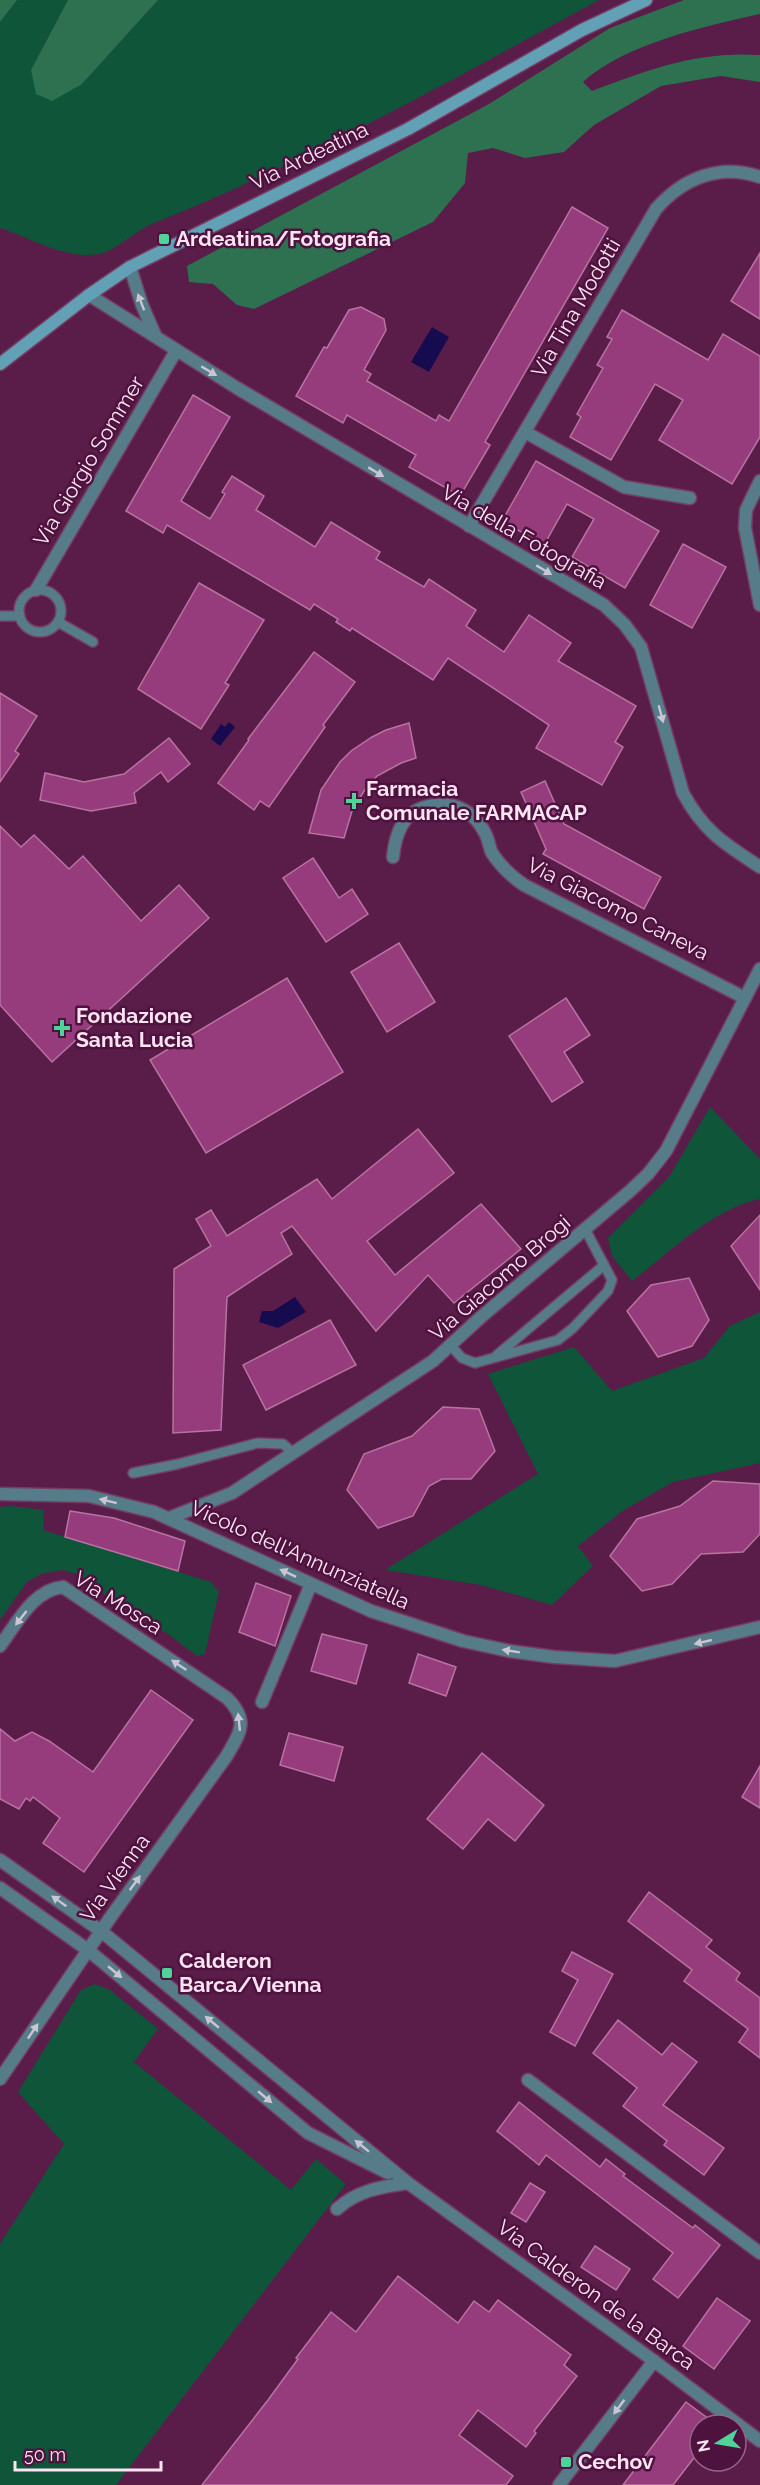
<svg xmlns="http://www.w3.org/2000/svg" width="760" height="2485" font-family="Raleway,sans-serif">
  <rect width="100%" height="100%" fill="#5a1d49"/>
  <g fill="#0e5539">
    <path d="M17 0H68L31 70 82 84 158 0H599C453 79 309 161 154 223 138 229 114 252 99 254 65 260 32 238 0 228V22Z"/>
    <path d="M710 1107 760 1159V1199C714 1208 669 1253 632 1281L612 1256 608 1238 669 1177Z"/>
    <polygon points="760,1312 760,1463 673,1482 624,1510 578,1546 593,1566 552,1605 481,1585 385,1570 538,1474 488,1374 574,1347 612,1391 704,1358 730,1326"/>
    <polygon points="13,1506 44,1510 43,1530 211,1582 219,1592 205,1654 197,1656 168,1634 108,1597 80,1575 63,1570 41,1574 27,1582 0,1620 0,1507"/>
    <polygon points="95,1984 110,1990 158,2029 134,2062 291,2190 316,2159 346,2184 116,2485 0,2485 0,2244 64,2144 18,2092 81,1990"/>
  </g>
  <g fill="#2d7151">
    <polygon points="0,0 17,0 0,22"/>
    <polygon points="68,0 158,0 82,84 52,101 36,94 31,70"/>
    <path d="M684 0H760V14C706 26 624 44 583 82L592 91C650 69 697 51 760 55V82L721 76 661 86 594 125 564 152 525 158 493 148 468 153 465 183 433 222 254 309 237 305 213 284 189 282 187 266 489 104 610 28Z"/>
  </g>
  <g fill="#170b4f">
    <polygon points="432,327 449,337 429,372 411,362"/>
    <polygon points="229,722 235,727 220,746 211,739 221,724 225,727"/>
    <polygon points="295,1297 306,1312 278,1328 259,1322 262,1311 273,1311"/>
  </g>
  <g fill="#963c7c" stroke="#b873a1" stroke-width="1.5">
    <polygon points="572,207 608,228 485,442 490,445 460,496 409,467 416,455 347,415 343,423 296,396 324,347 327,348 349,310 361,307 384,319 386,330 364,370 371,374 367,381 436,421 439,415 449,421"/>
    <polygon points="760,253 760,319 731,301"/>
    <polygon points="622,310 708,360 723,334 760,356 760,437 732,484 659,440 683,400 655,384 611,460 570,437 581,417 577,414 603,368 597,365 612,339 607,337"/>
    <polygon points="193,395 230,417 181,501 210,519 225,494 222,492 232,476 264,496 256,510 315,547 331,522 380,552 376,559 424,587 429,579 476,610 466,626 504,652 529,615 571,643 558,661 636,706 615,742 623,747 602,785 536,748 549,725 448,658 433,680 352,628 350,631 336,622 338,619 314,604 310,610 167,525 163,533 126,511"/>
    <polygon points="536,461 659,531 625,588 572,557 594,519 567,504 544,545 502,521"/>
    <polygon points="683,544 726,567 692,628 650,605"/>
    <polygon points="199,583 264,620 225,683 229,685 201,729 138,689"/>
    <polygon points="314,652 355,682 323,725 325,727 269,807 260,801 254,810 218,783 249,740 248,739"/>
    <polygon points="0,693 37,716 15,751 19,754 0,782"/>
    <polygon points="409,723 416,758 401,763 377,776 364,791 352,811 344,838 309,833 321,790 340,762 351,751 372,737 386,730"/>
    <polygon points="169,738 190,764 168,782 161,772 134,793 136,803 91,811 40,800 45,773 84,782 124,774"/>
    <polygon points="545,781 564,824 661,877 644,909 543,854 546,849 521,792"/>
    <polygon points="0,826 21,847 34,835 69,869 83,856 141,921 179,885 209,918 52,1062 0,1005"/>
    <polygon points="313,858 339,898 352,889 368,914 326,942 283,878"/>
    <polygon points="399,943 435,1002 387,1032 351,972"/>
    <polygon points="287,978 343,1072 206,1153 150,1060"/>
    <polygon points="566,998 590,1035 564,1052 583,1082 552,1102 509,1036"/>
    <polygon points="418,1129 454,1173 367,1241 395,1275 481,1204 521,1249 454,1303 428,1275 376,1331 292,1226 281,1233 292,1254 227,1297 221,1430 173,1433 174,1269 211,1246 196,1219 211,1210 227,1236 317,1179 332,1199"/>
    <polygon points="760,1215 760,1290 731,1246"/>
    <polygon points="689,1278 709,1320 692,1346 658,1357 627,1311 651,1285"/>
    <polygon points="330,1320 356,1365 266,1410 243,1365"/>
    <polygon points="443,1407 479,1409 495,1451 471,1479 442,1479 429,1486 413,1516 378,1528 347,1490 364,1454 412,1436"/>
    <polygon points="713,1481 760,1484 760,1534 743,1552 701,1554 672,1584 642,1591 610,1556 637,1519 680,1506"/>
    <polygon points="70,1511 114,1518 185,1541 178,1571 65,1537"/>
    <polygon points="256,1583 291,1596 275,1646 239,1632"/>
    <polygon points="322,1634 367,1645 356,1684 311,1671"/>
    <polygon points="418,1654 456,1667 446,1696 409,1683"/>
    <polygon points="151,1690 193,1720 84,1872 43,1843 60,1818 33,1797 30,1801 26,1798 19,1809 0,1799 0,1729 15,1741 32,1732 49,1741 93,1772"/>
    <polygon points="289,1733 343,1747 334,1781 280,1765"/>
    <polygon points="482,1753 544,1805 515,1841 488,1819 463,1849 427,1819"/>
    <polygon points="760,1766 760,1808 742,1797"/>
    <polygon points="649,1892 712,1940 706,1947 740,1973 736,1980 760,1998 760,2058 739,2042 748,2029 684,1981 692,1970 628,1921"/>
    <polygon points="572,1952 613,1974 575,2046 550,2032 578,1980 562,1971"/>
    <polygon points="618,2020 662,2055 672,2043 697,2062 663,2105 724,2148 704,2175 664,2145 667,2141 623,2106 637,2088 593,2053"/>
    <polygon points="519,2102 600,2167 606,2159 625,2174 623,2176 693,2228 695,2225 720,2245 678,2298 653,2279 673,2253 546,2155 539,2165 497,2131"/>
    <polygon points="530,2183 545,2192 526,2222 511,2213"/>
    <polygon points="595,2246 630,2269 616,2290 581,2267"/>
    <polygon points="398,2276 458,2323 474,2301 489,2312 498,2300 571,2355 564,2365 577,2376 534,2431 536,2433 526,2447 478,2410 459,2435 513,2476 506,2485 202,2485 268,2400 298,2359 296,2358 331,2312 356,2332"/>
    <polygon points="717,2298 750,2321 714,2369 683,2346"/>
    <polygon points="686,2402 717,2425 700,2425 700,2450 673,2485 623,2485"/>
  </g>
  <g fill="none" stroke-linecap="round" stroke-linejoin="round">
    <g stroke="#743d64" stroke-width="12">
      <g id="lane">
        <circle cx="40" cy="611" r="21"/>
        <polyline points="0,616 20,616"/>
        <polyline points="58,622 93,642"/>
        <polyline points="451,1346 462,1358 475,1363 558,1340 573,1328 608,1291 612,1280 585,1229"/>
        <polyline points="497,1355 603,1266"/>
        <polyline points="133,1473 178,1464 258,1443 283,1444 292,1452"/>
      </g>
    </g>
    <g stroke="#743d64" stroke-width="15">
      <g id="street">
        <polyline points="130,267 142,305 155,335"/>
        <path d="M89 295 237 388 604 605 625 625 641 647 683 793C704 832 725 844 760 867"/>
        <polyline points="525,432 624,487 690,498"/>
        <polyline points="760,481 746,510 745,528 760,605"/>
        <path d="M469 526 656 209C683 178 720 163 760 177"/>
        <polyline points="36,590 176,351"/>
        <path d="M393 857C395 837 401 815 422 808 450 799 473 808 486 835 489 841 489 847 492 853 501 867 511 876 524 885L745 998"/>
        <polyline points="0,1494 89,1496 154,1512 371,1611 463,1641 509,1651 554,1657 615,1661 760,1627"/>
        <polyline points="169,1518 232,1493 433,1361 481,1317 630,1191 648,1174 666,1151 760,969"/>
        <path d="M0 1646C17 1623 33 1590 63 1587L227 1698C250 1721 240 1733 226 1757L110 1918 0 2079"/>
        <polyline points="262,1702 311,1584"/>
        <polyline points="0,1860 101,1931 408,2183 654,2361 760,2441"/>
        <polyline points="0,1888 88,1950 308,2133 388,2173"/>
        <polyline points="528,2080 760,2253"/>
        <path d="M337 2209C358 2190 381 2187 408 2183"/>
        <polyline points="559,2485 654,2361"/>
      </g>
    </g>
    <g stroke="#743d64" stroke-width="15">
      <polyline id="secondary" points="0,364 89,295 130,267 408,129 582,30 646,0"/>
    </g>
    <use href="#lane" stroke="#557c88" stroke-width="9"/>
    <use href="#street" stroke="#557c88" stroke-width="12"/>
    <use href="#secondary" stroke="#62a1b5" stroke-width="12"/>
  </g>
  <defs><path id="oneway-solid" d="M-6-.8H1V-3.2L6.5 0L1 3.2V.8H-6Z" transform="scale(1.5)"/></defs>
  <g fill="#cac5d3">
    <use href="#oneway-solid" transform="translate(141 302) rotate(-111)"/>
    <use href="#oneway-solid" transform="translate(209 371) rotate(31)"/>
    <use href="#oneway-solid" transform="translate(376 472) rotate(31)"/>
    <use href="#oneway-solid" transform="translate(544 570) rotate(31)"/>
    <use href="#oneway-solid" transform="translate(661 714) rotate(75)"/>
    <use href="#oneway-solid" transform="translate(108 1501) rotate(-166)"/>
    <use href="#oneway-solid" transform="translate(288 1573) rotate(-155)"/>
    <use href="#oneway-solid" transform="translate(21 1618) rotate(128)"/>
    <use href="#oneway-solid" transform="translate(703 1642) rotate(167)"/>
    <use href="#oneway-solid" transform="translate(511 1651) rotate(-171)"/>
    <use href="#oneway-solid" transform="translate(179 1665) rotate(-146)"/>
    <use href="#oneway-solid" transform="translate(239 1722) rotate(-96)"/>
    <use href="#oneway-solid" transform="translate(135 1883) rotate(-54)"/>
    <use href="#oneway-solid" transform="translate(59 1901) rotate(-145)"/>
    <use href="#oneway-solid" transform="translate(115 1972) rotate(40)"/>
    <use href="#oneway-solid" transform="translate(212 2022) rotate(-140)"/>
    <use href="#oneway-solid" transform="translate(33 2031) rotate(-56)"/>
    <use href="#oneway-solid" transform="translate(265 2097) rotate(40)"/>
    <use href="#oneway-solid" transform="translate(362 2146) rotate(-141)"/>
    <use href="#oneway-solid" transform="translate(619 2407) rotate(127)"/>
  </g>
  <g fill="#50d398" stroke="#4e123e" stroke-width="2">
    <rect x="158" y="233" width="12" height="12" rx="3"/>
    <path d="M351 792h6v6h6v6h-6v6h-6v-6h-6v-6h6z"/>
    <path d="M59 1019h6v6h6v6h-6v6h-6v-6h-6v-6h6z"/>
    <rect x="161" y="1967" width="12" height="12" rx="3"/>
    <rect x="560" y="2456" width="12" height="12" rx="3"/>
  </g>
  <g text-anchor="middle" stroke-width="5" stroke-linejoin="round" paint-order="stroke">
    <g font-size="21" fill="#fce4f3" stroke="#4e123e">
      <text transform="translate(309 156) rotate(-26)" y="7">Via Ardeatina</text>
      <text transform="translate(576 308) rotate(-60)" y="7">Via Tina Modotti</text>
      <text transform="translate(89 461) rotate(-59)" y="7">Via Giorgio Sommer</text>
      <text transform="translate(524 537) rotate(30)" y="7">Via della Fotografia</text>
      <text transform="translate(618 909) rotate(27)" y="7">Via Giacomo Caneva</text>
      <text transform="translate(500 1278) rotate(-41)" y="7">Via Giacomo Brogi</text>
      <text transform="translate(300 1555) rotate(24)" y="7">Vicolo dell'Annunziatella</text>
      <text transform="translate(118 1603) rotate(32)" y="7">Via Mosca</text>
      <text transform="translate(115 1878) rotate(-54)" y="7">Via Vienna</text>
      <text transform="translate(596 2295) rotate(36)" y="7">Via Calderon de la Barca</text>
    </g>
    <g font-size="21" font-weight="bold" fill="#fce4f3" stroke="#4e123e" text-anchor="start">
      <text x="176" y="246">Ardeatina/Fotografia</text>
      <text x="366" y="796">Farmacia<tspan x="366" dy="24">Comunale FARMACAP</tspan></text>
      <text x="76" y="1023">Fondazione<tspan x="76" dy="24">Santa Lucia</tspan></text>
      <text x="179" y="1968">Calderon<tspan x="179" dy="24">Barca/Vienna</tspan></text>
      <text x="578" y="2469">Cechov</text>
    </g>
  </g>
  <g transform="translate(718 2443) rotate(259)"><circle r="28" fill="#4e123e" stroke="#946686" stroke-width="1.5"/>
  <path d="M0-4.5L10 22L0 15L-10 22Z" fill="#50d398"/>
  <text y="-9" font-size="16" font-weight="bold" text-anchor="middle" fill="#fce4f3">N</text>
  </g>
  <path d="M15 2461v9h146v-9" fill="none" stroke="#fce4f3" stroke-width="3"/>
  <text x="24" y="2461" font-size="18" fill="#fce4f3" stroke="#4e123e" stroke-width="4.5" paint-order="stroke">50 m</text>
</svg>
